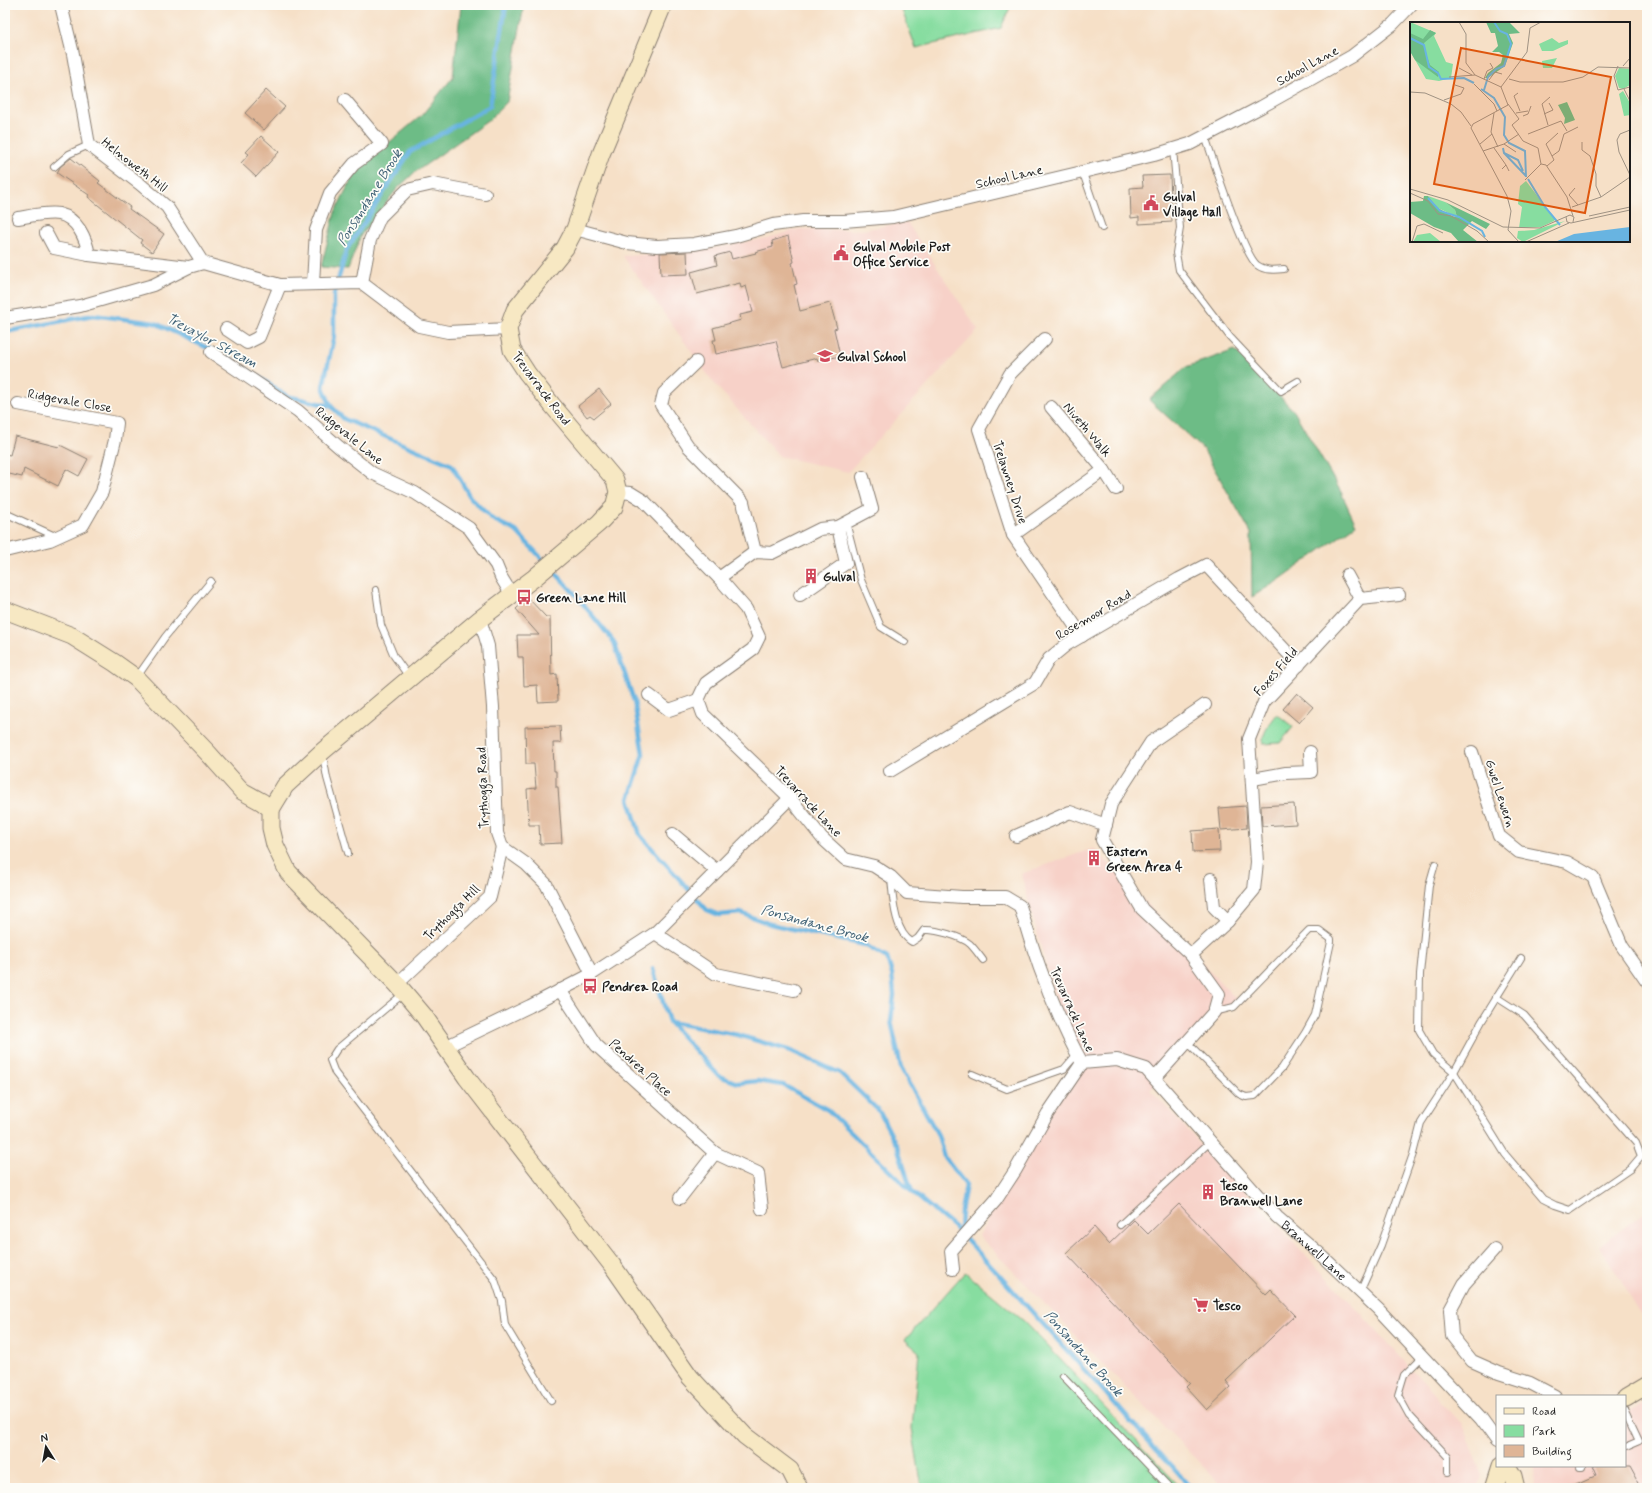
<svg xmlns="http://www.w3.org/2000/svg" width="1652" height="1493" font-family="Mynerve,sans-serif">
  <rect width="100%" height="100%" fill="#fdfcf7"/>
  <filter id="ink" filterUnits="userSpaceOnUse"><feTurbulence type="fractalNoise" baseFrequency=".025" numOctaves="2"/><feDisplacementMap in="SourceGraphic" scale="8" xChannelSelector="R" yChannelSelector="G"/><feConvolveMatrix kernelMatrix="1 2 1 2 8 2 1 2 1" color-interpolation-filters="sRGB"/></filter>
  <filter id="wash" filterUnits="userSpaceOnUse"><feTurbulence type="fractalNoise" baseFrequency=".012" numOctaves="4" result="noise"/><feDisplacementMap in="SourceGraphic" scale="16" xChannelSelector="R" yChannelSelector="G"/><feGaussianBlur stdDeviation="0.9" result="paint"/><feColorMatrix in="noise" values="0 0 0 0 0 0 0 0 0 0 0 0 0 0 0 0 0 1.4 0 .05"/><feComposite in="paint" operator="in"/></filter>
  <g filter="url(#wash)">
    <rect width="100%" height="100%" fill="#f6e0c7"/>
    <g fill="#f7d1c8">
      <polygon points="907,222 978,330 848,472 779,456 713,382 623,256 694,252 767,238 799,229 862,230"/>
      <polygon points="1094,848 1236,999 1150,1090 1349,1301 1462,1424 1482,1476 1478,1488 1224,1488 979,1236 1074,1065 1021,874"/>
      <polygon points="1647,1210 1647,1324 1600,1246"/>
      <polygon points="1647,1402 1647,1488 1534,1488 1533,1467 1534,1466 1625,1466 1625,1415"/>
    </g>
    <g fill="#87dda0" stroke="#527c5e">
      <polygon points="900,5 1011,5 1001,28 916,48"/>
      <path d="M1277 714 1293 727 1280 743 1263 744C1262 732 1270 724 1277 714Z"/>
      <polygon points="965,1272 1025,1322 1181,1488 922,1488 912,1428 919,1352 905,1340"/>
    </g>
    <g fill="#6dbc86" stroke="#446c51">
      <polygon points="461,5 524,5 507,102 489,120 414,173 397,189 361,235 348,269 321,267 335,212 356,170 421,116 453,77"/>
      <polygon points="1235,350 1294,411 1341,492 1356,525 1279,580 1252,597 1251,533 1203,449 1149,400 1186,367"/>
    </g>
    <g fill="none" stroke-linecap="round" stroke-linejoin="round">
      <g stroke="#68b4e1" stroke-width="4.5">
        <polyline points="506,5 490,106 410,152 347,249 334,294 334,336 323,387 331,406 344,419 452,465 470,497 492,519 516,531 546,563"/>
        <polyline points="5,332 93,315 155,323 212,350"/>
        <polyline points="229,358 287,396 331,406"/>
        <polyline points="551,568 575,594 614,642 634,701 643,754 629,799 640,835 707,910 719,915 741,913 770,924 865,945 887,958 892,974 894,995 891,1021 901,1068 938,1135 944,1157 966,1185 961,1211 960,1232"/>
        <polyline points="653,969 669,1022 738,1035 791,1051 840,1073 879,1111 897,1146 912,1192"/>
        <polyline points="669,1022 719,1076 738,1083 758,1081 783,1085 828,1110 912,1192 960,1232 1191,1488"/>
      </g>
    </g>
    <g id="blocks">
      <g fill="#dfb596">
        <polygon points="266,90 285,107 264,130 245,113"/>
        <polygon points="261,136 279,152 256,177 241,163 249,154 246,152"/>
        <polygon points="71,158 100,181 98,183 130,207 129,209 164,234 152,252 140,243 142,240 88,197 89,195 57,173 60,167"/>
        <polygon points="1170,175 1172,222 1139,224 1139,217 1131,218 1130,188 1143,187 1142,176"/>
        <polygon points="788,236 794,262 792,263 797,284 794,285 800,311 830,303 837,328 834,329 840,356 818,361 817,358 783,367 776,341 716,354 713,340 716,340 713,328 741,320 740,315 753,312 746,286 741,288 740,283 697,294 691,272 717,265 715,256 730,252 732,259 756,253 755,252 773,247 772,241"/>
        <polygon points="687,252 688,274 661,275 660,253"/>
        <polygon points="599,389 611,404 594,418 590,415 587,417 578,406"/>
        <polygon points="15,436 59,447 60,445 88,459 79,476 66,469 58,486 24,469 22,477 5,473 5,454 10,455"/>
        <polygon points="528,598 546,617 550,617 551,675 557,674 558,701 538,702 537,685 524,686 523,657 518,657 517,635 539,635 516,609"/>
        <polygon points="1297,693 1313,707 1299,723 1283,709"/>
        <polygon points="560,726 561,743 553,743 554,771 556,771 556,787 558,787 562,843 540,844 539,825 529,825 527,789 536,788 534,764 526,764 525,727"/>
        <polygon points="1294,804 1296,824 1262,826 1261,806"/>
        <polygon points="1246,806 1247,828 1221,830 1219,808"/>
        <polygon points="1219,829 1220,851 1193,852 1192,831"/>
        <polygon points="1179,1204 1266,1295 1271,1290 1295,1315 1226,1381 1231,1387 1207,1410 1186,1387 1190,1383 1066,1253 1094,1227 1109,1244 1134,1220 1148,1234"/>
        <polygon points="1592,1466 1628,1466 1640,1488 1567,1488 1596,1475"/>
      </g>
    </g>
  </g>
  <g filter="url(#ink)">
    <use href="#blocks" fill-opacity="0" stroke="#897e72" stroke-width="1"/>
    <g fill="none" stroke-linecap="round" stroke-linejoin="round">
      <g stroke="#897e72" stroke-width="8">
        <g id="lane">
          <path d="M1205 136C1213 159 1243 254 1257 265 1265 271 1275 270 1284 269"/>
          <polyline points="1173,149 1180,228 1176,253 1179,270 1230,337 1281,391 1298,381"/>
          <polyline points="54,167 69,154 89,145"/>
          <polyline points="1083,173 1102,228"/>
          <polyline points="5,513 57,537"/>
          <polyline points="846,522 861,580 881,627 905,642"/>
          <polyline points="376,590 381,625 394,656 409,677"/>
          <polyline points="137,677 165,637 211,581"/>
          <polyline points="323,755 327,778 348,853"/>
          <polyline points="1435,864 1429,885 1420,974 1419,1030 1433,1054 1454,1072 1505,1154 1543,1199 1555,1205 1570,1210 1630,1169 1641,1156 1636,1143 1524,1015 1496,997"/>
          <path d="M891 879C893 897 894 932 912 942L918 938 924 930C936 929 962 937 970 944 975 949 979 955 983 960"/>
          <polyline points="403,994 337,1049 330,1060 335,1073 495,1280 502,1301 505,1325 551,1401"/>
          <polyline points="1187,1042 1239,1094 1246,1097 1255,1096 1282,1068 1305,1033 1315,1015 1331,942 1331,939 1319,930 1309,930 1234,1007 1214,1012"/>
          <polyline points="972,1074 1007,1089 1064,1069 1077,1054"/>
          <polyline points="1120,1225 1210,1142"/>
          <polyline points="1360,1292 1381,1245 1413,1154 1421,1123 1454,1072 1482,1021 1521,958"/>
          <polyline points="1423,1356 1404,1375 1398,1395 1409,1415 1448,1457 1448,1472"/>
          <polyline points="1063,1376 1170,1488"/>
          <polyline points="1625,1411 1639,1441 1625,1447"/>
          <polyline points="1580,1466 1582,1466"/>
        </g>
      </g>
      <g stroke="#897e72" stroke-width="14">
        <g id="street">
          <polyline points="61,5 73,54 89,145 140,184 167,207 203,263"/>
          <path d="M18 218C30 216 47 212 59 214 77 218 86 238 89 255L188 267"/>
          <polyline points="575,229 627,243 657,246 694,244 736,236 773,225 803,221 844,221 893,217 1154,155 1190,144 1261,107 1352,56 1393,24 1411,5"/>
          <polyline points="46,233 54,248 89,255"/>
          <polyline points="203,263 280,285 362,283 419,326 448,332 508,329"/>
          <polyline points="313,283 316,230 330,193 354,164 382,144 345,100"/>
          <polyline points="362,283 370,240 380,217 407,190 433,184 485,194"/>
          <polyline points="5,318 80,306 153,285 189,267 203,263"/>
          <polyline points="226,329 247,343 259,337 280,285"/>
          <polyline points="1045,339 1010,374 979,429 1013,535 1082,636"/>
          <polyline points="211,352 298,411 339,447 372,473 415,493 469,528 496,565 501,577 512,595"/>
          <polyline points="696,362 664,393 661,405 688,446 743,502 755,552"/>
          <polyline points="1104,470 1116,489"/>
          <path d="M618 492 631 493 644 501 719 578 746 609 759 637 753 649 706 683 698 700 703 714 790 798 822 838 845 859 874 866 891 877 907 893 962 897H1005L1020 906C1036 962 1054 1012 1082 1063"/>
          <polyline points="1013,535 1104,470 1051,407"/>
          <polyline points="5,551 50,540 83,525 102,492 115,440 117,423 18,404"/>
          <polyline points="1347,575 1360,599"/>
          <polyline points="719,578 755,552 772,553 820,529 838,527 872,509 863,477"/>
          <polyline points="800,595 846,563 838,527"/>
          <polyline points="480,619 488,646 493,707 497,833 502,847 526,864 546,884 592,974"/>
          <polyline points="649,695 669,710 698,700"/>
          <polyline points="1472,752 1499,836 1519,852 1567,862 1593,877 1622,946 1647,982"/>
          <polyline points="890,771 1035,683 1049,659 1066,645 1179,579 1206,565 1299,665"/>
          <polyline points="1253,779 1286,773 1311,772 1310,752"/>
          <polyline points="673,834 717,871"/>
          <polyline points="1016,836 1070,812 1106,825"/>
          <polyline points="1211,879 1214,907 1228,921"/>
          <polyline points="655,933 716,974 794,990"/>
          <polyline points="1191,955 1228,921 1254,890 1257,862 1249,739 1264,702 1360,599 1399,595"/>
          <polyline points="397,984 490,897 502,847"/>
          <polyline points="560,990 596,1045 715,1153"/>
          <polyline points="445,1047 530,1006 592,974 655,933 790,798"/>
          <path id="s1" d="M1082 1063 1117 1060 1146 1069 1277 1217 1320 1254 1378 1309 1481 1419 1497 1441"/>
          <polyline points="1155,1078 1214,1012 1219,994 1191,955 1142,909 1102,840 1111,804 1151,742 1205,705"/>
          <polyline points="680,1198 715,1153 758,1173 762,1209"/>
          <polyline points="1495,1249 1464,1284 1450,1310 1452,1336 1472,1361 1499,1373 1530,1383 1555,1396"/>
          <polyline points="953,1269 951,1251 996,1200 1015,1171 1048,1113 1082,1063"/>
        </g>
      </g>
      <g stroke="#897e72" stroke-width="19">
        <g id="secondary">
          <polyline points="5,610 72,636 115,663 136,678 208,753 242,791 262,802 271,809 271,828 275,845 288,872 397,984 424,1016 467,1078 612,1265 690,1377 745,1436 790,1470 799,1488"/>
          <polyline points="271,809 285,786 323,751 480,619 534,578 599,523 614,507 618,492 615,480 552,405 527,373 512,350 508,329 515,310 565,248 575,229 601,154 663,5"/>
          <polyline points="1625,1398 1647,1385"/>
          <polyline points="1507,1466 1513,1476 1516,1488"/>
          <polyline points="1494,1488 1501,1466"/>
        </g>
      </g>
      <use href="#lane" stroke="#fff" stroke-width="6"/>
      <use href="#street" stroke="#fff" stroke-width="12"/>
      <use href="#secondary" stroke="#f7e8c3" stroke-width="17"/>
    </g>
  </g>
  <defs>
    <g id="civic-bare" transform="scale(1.2)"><path d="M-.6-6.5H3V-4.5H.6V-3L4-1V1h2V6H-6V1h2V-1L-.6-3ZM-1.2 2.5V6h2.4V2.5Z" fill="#d1495b" stroke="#fdfcf7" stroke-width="2.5" paint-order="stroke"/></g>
    <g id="school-bare" transform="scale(1.2)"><path d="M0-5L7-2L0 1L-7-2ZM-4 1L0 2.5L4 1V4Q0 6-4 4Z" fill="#d1495b" stroke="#fdfcf7" stroke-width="2.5" paint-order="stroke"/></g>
    <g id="building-bare" transform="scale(1.2)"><path d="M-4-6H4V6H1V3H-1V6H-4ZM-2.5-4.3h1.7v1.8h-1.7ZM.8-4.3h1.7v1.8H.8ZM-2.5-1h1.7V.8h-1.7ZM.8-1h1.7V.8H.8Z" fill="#d1495b" stroke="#fdfcf7" stroke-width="2.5" paint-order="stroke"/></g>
    <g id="bus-bare" transform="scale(1.2)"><path d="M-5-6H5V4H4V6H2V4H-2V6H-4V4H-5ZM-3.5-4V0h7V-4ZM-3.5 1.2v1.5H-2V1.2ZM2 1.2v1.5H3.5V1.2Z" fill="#d1495b" stroke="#fdfcf7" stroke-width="2.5" paint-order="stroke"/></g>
    <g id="supermarket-bare" transform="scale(1.2)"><path d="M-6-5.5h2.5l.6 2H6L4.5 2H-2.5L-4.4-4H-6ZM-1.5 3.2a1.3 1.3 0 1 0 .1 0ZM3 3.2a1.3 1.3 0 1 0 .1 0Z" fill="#d1495b" stroke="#fdfcf7" stroke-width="2.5" paint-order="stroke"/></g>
  </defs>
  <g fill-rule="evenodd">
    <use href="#civic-bare" x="1151" y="203"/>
    <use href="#civic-bare" x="841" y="253"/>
    <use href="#school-bare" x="825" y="356"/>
    <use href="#building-bare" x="811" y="576"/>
    <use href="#bus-bare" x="524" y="597"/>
    <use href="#building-bare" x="1094" y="858"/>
    <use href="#bus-bare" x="590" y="986"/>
    <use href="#building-bare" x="1208" y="1192"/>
    <use href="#supermarket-bare" x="1201" y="1305"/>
  </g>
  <g text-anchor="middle" stroke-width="3.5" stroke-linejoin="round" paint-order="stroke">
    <g font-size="13" fill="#1c1c1c" stroke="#fdfcf7">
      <text transform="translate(1307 65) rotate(-29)" y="5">School Lane</text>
      <text transform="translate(135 164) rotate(38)" y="5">Helnoweth Hill</text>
      <text transform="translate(1009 176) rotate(-13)" y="5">School Lane</text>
      <text transform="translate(542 388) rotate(53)" y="5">Trevarrack Road</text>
      <text transform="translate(70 400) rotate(10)" y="5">Ridgevale Close</text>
      <text transform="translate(1088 429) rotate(50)" y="5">Niveth Walk</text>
      <text transform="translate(350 435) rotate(39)" y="5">Ridgevale Lane</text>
      <text transform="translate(1011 482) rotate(72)" y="5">Trelawney Drive</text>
      <text transform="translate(1093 614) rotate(-31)" y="5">Rosemoor Road</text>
      <text transform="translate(1275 671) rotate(-49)" y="5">Foxes Field</text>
      <text transform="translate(482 788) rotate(-92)" y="5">Trythogga Road</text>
      <text transform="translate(1501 793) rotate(72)" y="5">Gwel Lewern</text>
      <text transform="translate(809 801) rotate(47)" y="5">Trevarrack Lane</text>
      <text transform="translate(451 912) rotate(-45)" y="5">Trythogga Hill</text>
      <text transform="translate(1073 1009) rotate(66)" y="5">Trevarrack Lane</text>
      <text transform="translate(641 1067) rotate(42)" y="5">Pendrea Place</text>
      <text dy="5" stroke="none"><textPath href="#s1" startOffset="313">Branwell Lane</textPath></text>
    </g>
    <g font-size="13" font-weight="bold" fill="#1c1c1c" stroke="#fdfcf7" text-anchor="start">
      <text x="1163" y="201">Gulval<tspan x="1163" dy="15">Village Hall</tspan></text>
      <text x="853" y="251">Gulval Mobile Post<tspan x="853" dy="15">Office Service</tspan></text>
      <text x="837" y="361">Gulval School</text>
      <text x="823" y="581">Gulval</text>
      <text x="536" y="602">Green Lane Hill</text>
      <text x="1106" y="856">Eastern<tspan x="1106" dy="15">Green Area 4</tspan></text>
      <text x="602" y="991">Pendrea Road</text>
      <text x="1220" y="1190">Tesco<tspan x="1220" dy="15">Branwell Lane</tspan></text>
      <text x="1213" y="1310">Tesco</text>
    </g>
    <g font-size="14" font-style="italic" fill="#3e6075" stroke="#fdfcf7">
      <text transform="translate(369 197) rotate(-58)" y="5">Ponsandane Brook</text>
      <text transform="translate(212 340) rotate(28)" y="5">Trevaylor Stream</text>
      <text transform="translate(815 923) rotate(15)" y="5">Ponsandane Brook</text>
      <text transform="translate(1084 1353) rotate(48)" y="5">Ponsandane Brook</text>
    </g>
  </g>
  <g transform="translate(1410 22)">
    <rect width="220" height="220" fill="#f6e0c7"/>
    <path d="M0 0 26 11 24 14 36 40 43 42 41 56 29 59 16 57 0 29ZM142 16 149 21 158 18V22L143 29H132L129 22ZM147 36 142 46H133L132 39ZM209 46 220 47V63L213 67 209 66 205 54ZM213 69 220 81V93L214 94 209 72ZM116 159 145 197 144 199 131 205 109 206 112 185 108 182 110 164ZM18 174 35 180 45 188 47 195 28 186ZM155 199 113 220 107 216 108 209 124 208ZM20 211 31 220H3L7 213Z" fill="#87dda0"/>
    <path d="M76 0H99L110 11 99 12 103 21 95 44 78 56H75L78 51 91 41 93 33 89 30H82L88 24 85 11H81ZM20 8 26 11 14 21 16 32 20 43 29 50 28 55 5 38 0 29V11L13 17ZM157 80 165 98 154 102 155 96 148 83ZM14 174H18L28 186 42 194 47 195 45 188 35 180 80 202 76 207 62 199 53 208 68 220H49L41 211 24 205 0 191V180L13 179Z" fill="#6dbc86"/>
    <path d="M220 205V220H145L164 212Z" fill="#68b4e1"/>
    <path fill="none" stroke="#68b4e1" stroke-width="2" d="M0 16 14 23 19 45 28 51 31 57 54 56 64 61M71 67 84 76 95 95 94 113 99 121 115 129 116 155M74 68 78 55 86 47 94 44 101 22 97 12 90 9 84 0M93 126 94 131 108 138 113 149M94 131 116 154M118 157 135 185 150 203M18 176 30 189 49 195 72 209 75 215"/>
    <path fill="none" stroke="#9f9283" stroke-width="1" d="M49 0 56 12V41L65 53M208 44 204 54 208 68 220 65M213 44 220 36V27M49 46 62 53M65 53 91 65M39 55 65 53M74 57 77 49 83 46 80 41M99 57 110 60H153L173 55 188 45 220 46M79 58 85 50 92 52M64 62 84 82 87 89M214 67 220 79M0 70 15 71 41 82 51 90 61 104M108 71 104 74 110 89M34 78 51 72 54 66 45 63M98 82 109 97 102 103 113 119 128 126 131 142M84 91 81 110 88 125M106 91 118 89M134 92 143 88 139 81M113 94 118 92 121 84M138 103 132 82 140 75M220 108 210 112 207 118 209 130 220 153M118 112 151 99 157 109M172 120V128L180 134 186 152V164L191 175M70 122 82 112M94 122 106 130M84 126 96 143M73 129 94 122 109 112M142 134 149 129 154 112 168 105M131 142 136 143 157 175 163 194M137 144 144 138 136 122 148 111M92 147 96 143 99 149M115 158 131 142M165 166 159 173 168 183M0 167 38 178 93 205 130 206 160 193 164 195 163 200M0 171 18 179 28 192 41 194 67 209 79 220M162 185 191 175 220 155M179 194 220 185M156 195 157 200 161 201 220 188M7 204 14 202 33 211M2 220 7 204M109 220 98 208 101 189 97 174 61 106 63 102 98 83 91 65 117 30 120 6 131 0M116 220 159 201"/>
    <path fill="#de560d" fill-opacity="0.15" stroke="#de560d" stroke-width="2" d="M51 26 201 55 175 191 24 162Z"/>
    <rect width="220" height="220" fill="none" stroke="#1c1c1c" stroke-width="2"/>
  </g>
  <rect width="1652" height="1493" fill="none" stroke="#fdfcf7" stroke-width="20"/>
  <rect x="1496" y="1395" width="130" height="72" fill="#fdfcf7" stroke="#a3a29f"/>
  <rect x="1504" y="1408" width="20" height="6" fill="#f7e8c3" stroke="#a3a29f"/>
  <text x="1532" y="1415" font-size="12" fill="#1c1c1c">Road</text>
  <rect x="1504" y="1425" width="20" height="12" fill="#87dda0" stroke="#a3a29f"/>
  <text x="1532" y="1435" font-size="12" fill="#1c1c1c">Park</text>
  <rect x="1504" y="1445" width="20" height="12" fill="#dfb596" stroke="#a3a29f"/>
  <text x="1532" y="1455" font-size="12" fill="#1c1c1c">Building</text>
  <g transform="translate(46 1447) rotate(349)" stroke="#fdfcf7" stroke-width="3" paint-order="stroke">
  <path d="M0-3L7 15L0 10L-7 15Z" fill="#1c1c1c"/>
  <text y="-6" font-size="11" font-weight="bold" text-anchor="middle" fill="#1c1c1c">N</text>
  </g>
</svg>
